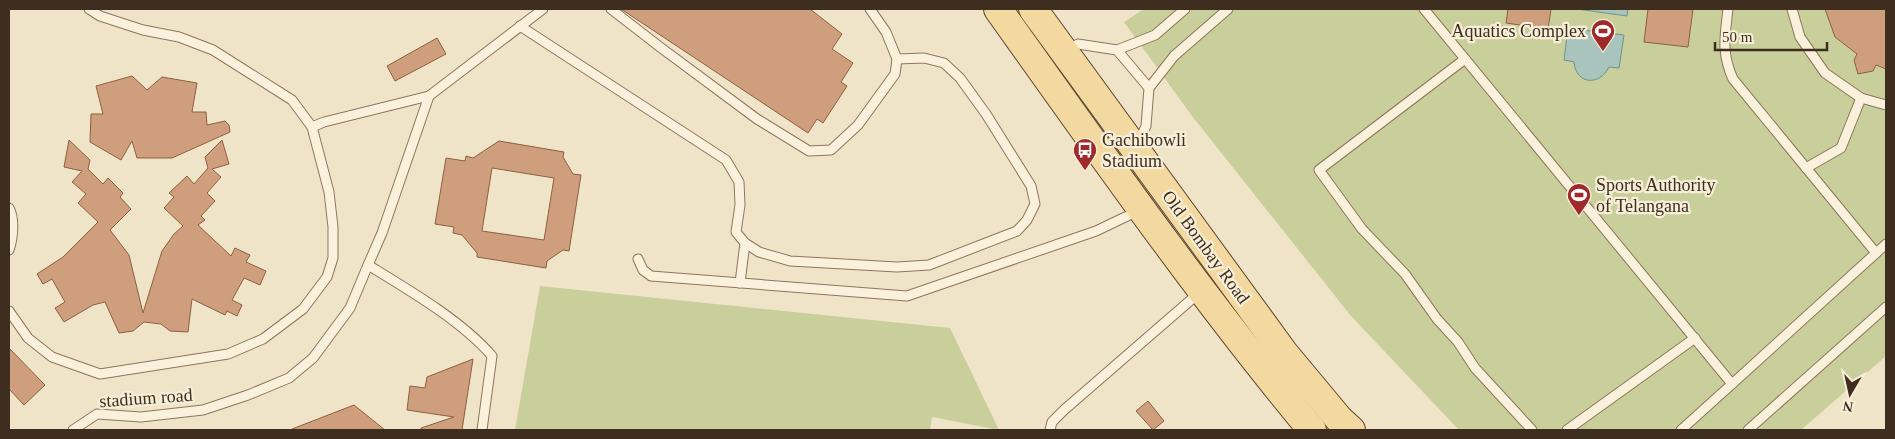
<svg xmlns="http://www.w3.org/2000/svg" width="1895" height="439" font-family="'Times New Roman',serif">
  <rect width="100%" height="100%" fill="#f0e4c8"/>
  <g fill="#c9cf9b">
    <polygon points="1144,9 1886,9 1886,356 1801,430 1459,430 1351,316 1192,116 1124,22"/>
    <polygon points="540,286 950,328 999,430 932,417 930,430 515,430"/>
  </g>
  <g fill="#a9c4bc" stroke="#6f938a">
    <polygon points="1577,9 1628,9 1627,16"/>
    <path d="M1568 28 1624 35 1619 68 1609 67C1600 86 1576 85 1574 62L1564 60Z"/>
  </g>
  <g fill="#cf9f7d" stroke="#8d5f41" fill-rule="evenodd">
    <polygon points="621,9 810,9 842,34 832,49 853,63 841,82 847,86 823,123 817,119 808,133"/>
    <polygon points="1508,9 1551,9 1548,29 1506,23"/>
    <polygon points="1648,9 1693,9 1688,47 1644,42"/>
    <polygon points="1825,9 1886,9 1886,69 1876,65 1873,71 1858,74 1854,60 1857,54 1835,37"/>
    <polygon points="437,38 446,54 395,81 387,66"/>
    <polygon points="132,76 147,90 162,77 197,83 192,112 206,112 207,125 225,121 229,125 230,132 172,158 137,158 132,141 121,160 90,142 91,114 103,114 96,86"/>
    <polygon points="69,140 90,160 88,169 103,184 108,178 123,193 120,197 131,209 110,230 129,255 143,313 162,251 174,234 183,226 164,208 174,197 169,193 187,176 194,184 208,168 205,157 222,140 229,164 212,169 221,177 207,193 215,201 201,216 205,220 198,225 231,256 235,248 250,255 246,262 266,271 260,285 244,278 232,300 242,305 237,316 227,311 225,315 192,299 188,332 170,331 161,324 144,322 133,331 119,333 105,302 93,305 64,322 55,308 65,302 52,279 43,284 37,274 63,257 98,222 78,203 86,194 72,182 82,171 64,167"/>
    <path d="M499 141 564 152 563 157 573 174 581 175 569 251 563 250 547 261 546 268 477 257V253L462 235 453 233 454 227 435 224 446 158 465 161 466 156 473 158ZM492 168 554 178 544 240 482 231Z"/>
    <polygon points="9,348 45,385 24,405 9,389"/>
    <polygon points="473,359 462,430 421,430 421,428 454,417 407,410 410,386 425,388 427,377"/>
    <polygon points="1148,401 1164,421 1153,430 1136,411"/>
    <polygon points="354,405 385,430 292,430 292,429"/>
  </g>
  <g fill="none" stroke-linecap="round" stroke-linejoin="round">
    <g stroke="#8d765c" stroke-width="11">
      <g id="lane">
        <polyline points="89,9 100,16 143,30 179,37 213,50 292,100 312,127"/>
        <polyline points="611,9 660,47 757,119 809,151 831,150 858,125 895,74 897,59 886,32 870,9"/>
        <polyline points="1424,9 1732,384 1886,244"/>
        <path d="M1728 9C1725 36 1721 53 1733 79L1876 253"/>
        <polyline points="1792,9 1800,37 1825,73 1861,98 1886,105"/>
        <polyline points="520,26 726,160 739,182 740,205 736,232 745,243 759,252 790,261 897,267 929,265 1017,231 1027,220 1035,204 1031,186 986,114 960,78 944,63 924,58 897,59"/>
        <polyline points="1067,50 1078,44 1117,50 1149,88 1146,126 1137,146"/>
        <polyline points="1117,50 1155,35 1185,9"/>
        <polyline points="1465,59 1319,170 1362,229 1405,274 1437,319 1458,342 1475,368 1532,430"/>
        <polyline points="1149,88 1174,56 1228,9"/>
        <polyline points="1806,168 1841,148 1861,98"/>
        <path d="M9 208C15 218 13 239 9 250"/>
        <polyline points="638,259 643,270 651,276 907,296 1096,231 1140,210"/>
        <path d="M368 265C409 290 462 321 492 356L482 430"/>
        <polyline points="740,283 745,243"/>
        <polyline points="9,311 28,338 52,357 100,374 228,354 263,339 303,309 327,277 333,258 333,227 329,192 312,127 324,122 429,96"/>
        <polyline points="73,430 97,414 141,417 203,410 248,395 289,378 313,358 350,308 368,265 382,233 429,96 543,9"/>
        <polyline points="1050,430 1052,422 1064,410 1200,292"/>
        <polyline points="1567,430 1695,338"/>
        <polyline points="1681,430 1732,384"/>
        <polyline points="1748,430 1886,307"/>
      </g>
    </g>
    <g stroke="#5b4430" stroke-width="30">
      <g id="primary">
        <path d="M998 9C1100 152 1200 295 1312 430"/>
        <polyline points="1033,9 1284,353 1339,419 1351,430"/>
      </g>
    </g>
    <use href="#lane" stroke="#faf1dc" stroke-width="9"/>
    <use href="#primary" stroke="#f3d9a0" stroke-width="28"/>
  </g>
  <defs>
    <g id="stadium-pin" transform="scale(1.25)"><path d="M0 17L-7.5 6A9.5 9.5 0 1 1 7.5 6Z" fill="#9e2a2b" stroke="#f7eed8"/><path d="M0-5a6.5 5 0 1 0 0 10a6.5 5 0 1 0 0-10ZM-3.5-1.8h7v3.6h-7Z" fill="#fff"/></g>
    <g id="bus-pin" transform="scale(1.25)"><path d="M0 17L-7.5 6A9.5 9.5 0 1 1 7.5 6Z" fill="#9e2a2b" stroke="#f7eed8"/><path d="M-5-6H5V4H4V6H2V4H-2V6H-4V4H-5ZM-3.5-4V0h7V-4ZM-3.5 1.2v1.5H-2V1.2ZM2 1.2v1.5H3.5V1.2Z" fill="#fff"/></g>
  </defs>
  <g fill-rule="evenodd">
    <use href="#stadium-pin" x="1603" y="31"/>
    <use href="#bus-pin" x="1085" y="150"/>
    <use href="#stadium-pin" x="1579" y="195"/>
  </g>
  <g text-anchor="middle" stroke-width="4.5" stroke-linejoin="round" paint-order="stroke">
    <g font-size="18" fill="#3d2e20" stroke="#f7eed8" text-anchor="start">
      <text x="1586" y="37" text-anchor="end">Aquatics Complex</text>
      <text x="1102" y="146">Gachibowli<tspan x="1102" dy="21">Stadium</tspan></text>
      <text x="1596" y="191">Sports Authority<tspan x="1596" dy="21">of Telangana</tspan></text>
    </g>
    <g font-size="18" fill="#3d2e20" stroke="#f7eed8">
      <text transform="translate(1206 247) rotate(54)" y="6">Old Bombay Road</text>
      <text transform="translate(146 398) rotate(-4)" y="6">stadium road</text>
    </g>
  </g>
  <rect width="1895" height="439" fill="none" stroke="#3d2e20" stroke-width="20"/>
  <g transform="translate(1850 394) rotate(189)" stroke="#f7eed8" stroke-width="4" paint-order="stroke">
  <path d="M0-4L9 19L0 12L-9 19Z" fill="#3d2e20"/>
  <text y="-8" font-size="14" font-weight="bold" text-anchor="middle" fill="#3d2e20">N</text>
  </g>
  <path d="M1715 42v8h112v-8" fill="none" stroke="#3d2e20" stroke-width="2.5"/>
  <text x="1722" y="42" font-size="15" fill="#3d2e20" stroke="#f7eed8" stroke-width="4" paint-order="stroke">50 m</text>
</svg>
